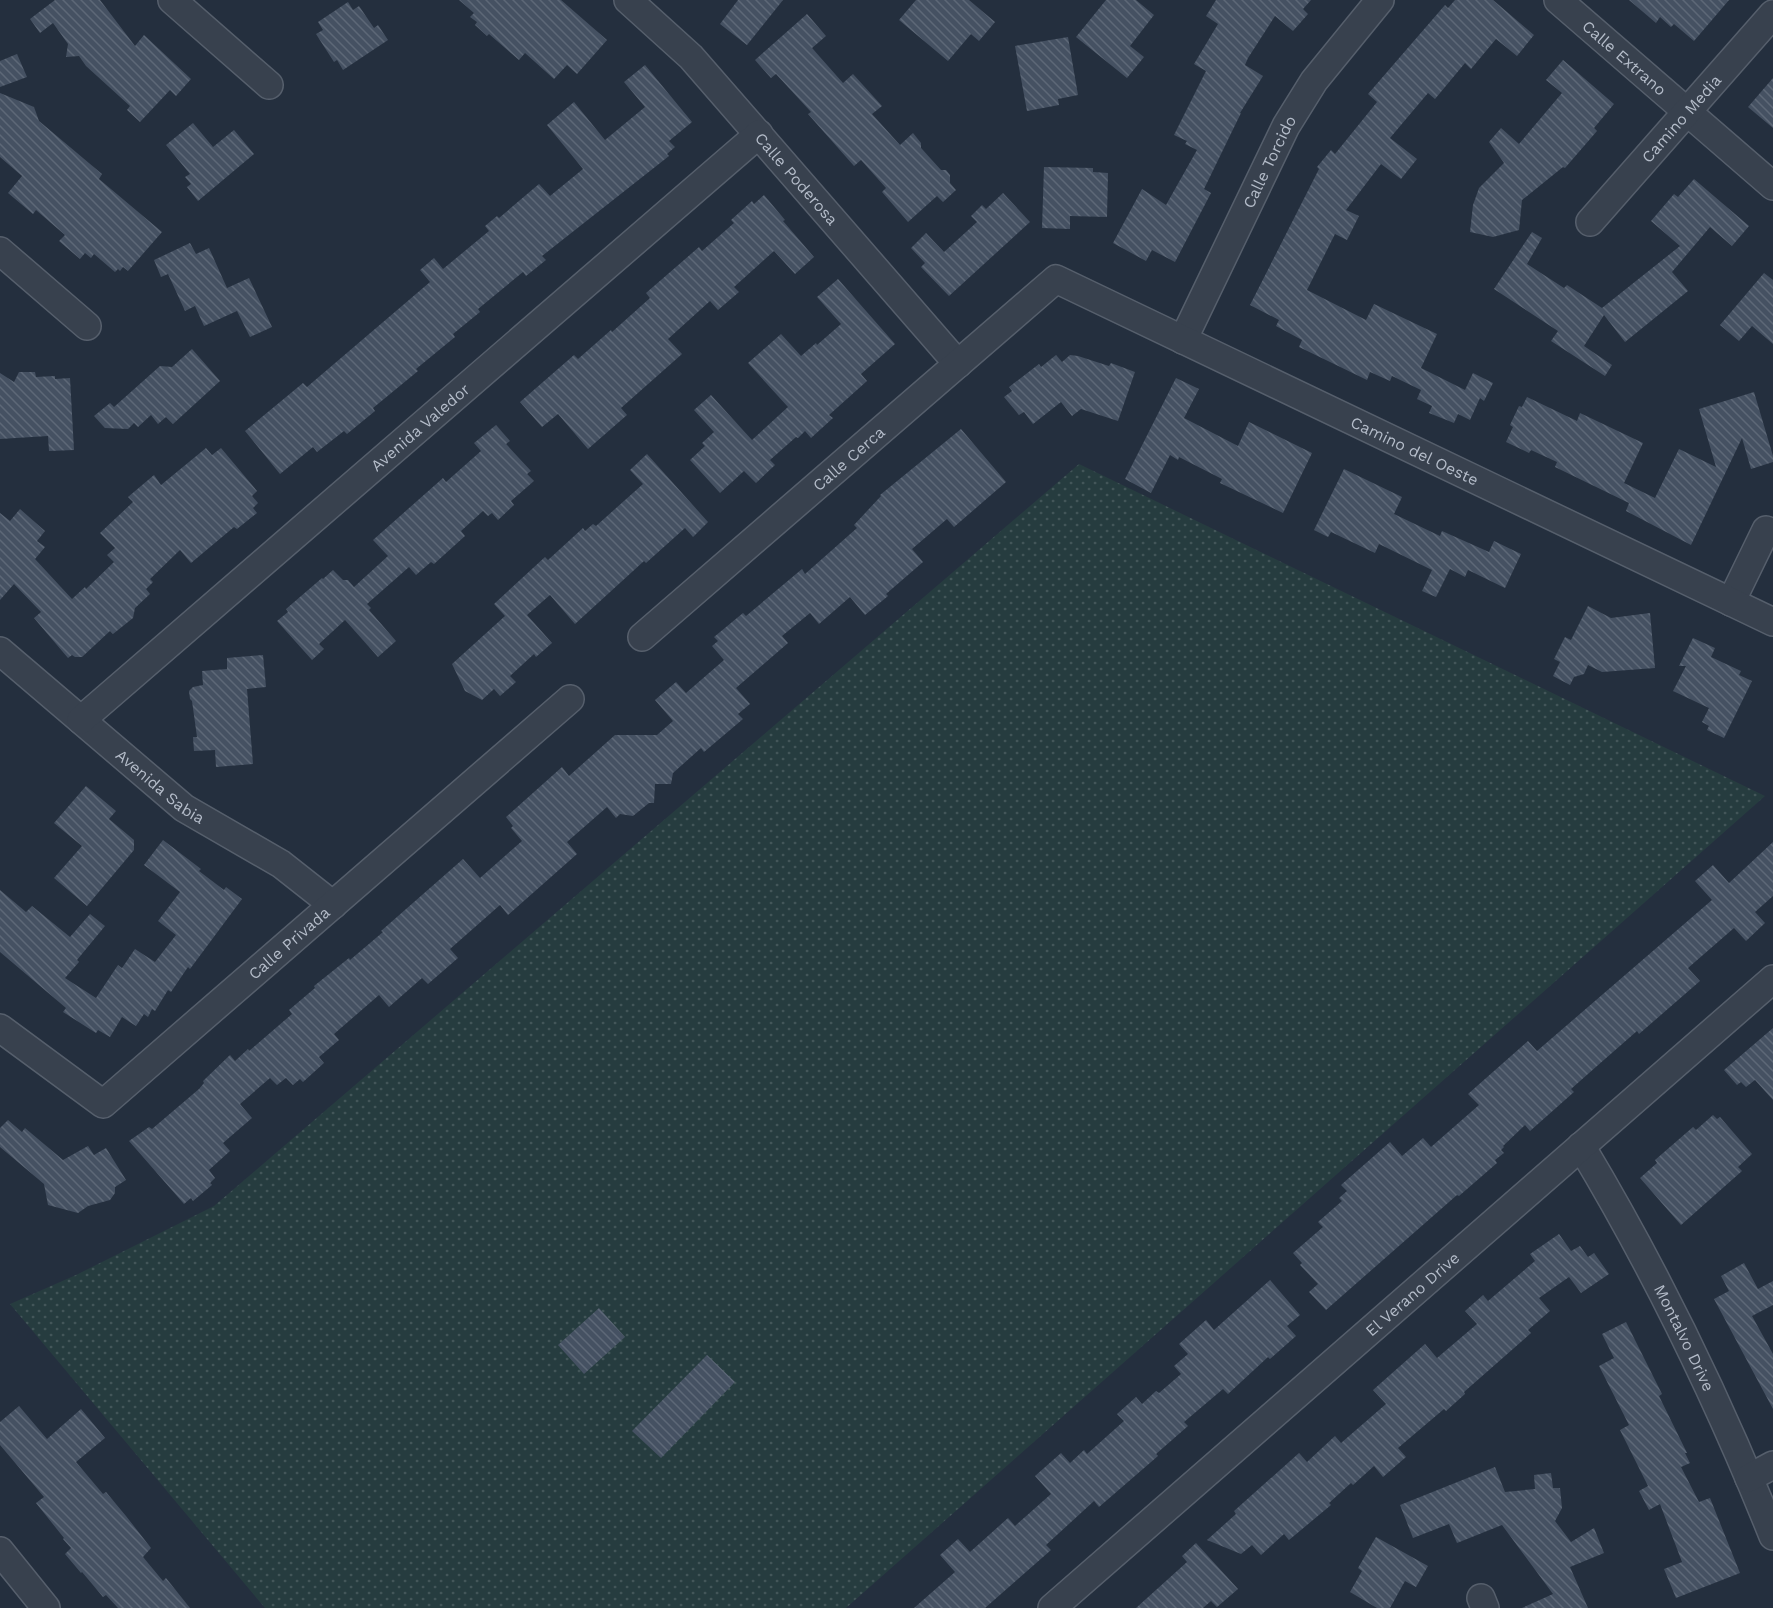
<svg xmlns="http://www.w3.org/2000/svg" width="1773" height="1608" font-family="'Work Sans',sans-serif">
  <defs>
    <pattern id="grass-dots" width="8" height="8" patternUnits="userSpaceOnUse" patternTransform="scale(1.5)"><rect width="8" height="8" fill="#263c3f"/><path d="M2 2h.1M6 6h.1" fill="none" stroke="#435659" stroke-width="1.8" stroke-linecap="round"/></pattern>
    <pattern id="building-back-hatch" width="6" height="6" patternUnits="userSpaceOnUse" patternTransform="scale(1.5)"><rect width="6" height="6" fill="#455162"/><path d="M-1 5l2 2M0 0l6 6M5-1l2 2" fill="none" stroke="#5d6877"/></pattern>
  </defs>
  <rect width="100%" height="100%" fill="#242f3e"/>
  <polygon fill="url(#grass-dots)" points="1079,464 1765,796 846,1608 265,1608 10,1304 76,1275 214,1206"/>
  <g fill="url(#building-back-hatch)">
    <polygon points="55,0 100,0 135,46 144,35 191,79 176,96 170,90 140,122 127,110 130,106 86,66 79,56 66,57 68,44 53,23 40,33 30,19"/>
    <polygon points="459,0 561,0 607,40 577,74 567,65 554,79 525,53 519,60 489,34 487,36 475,25 477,22 470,17 474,13"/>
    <polygon points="738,0 783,0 747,45 720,24"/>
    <polygon points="916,0 969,0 995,22 979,41 971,34 948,61 899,20"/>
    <polygon points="1106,0 1136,0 1154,15 1130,46 1144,57 1127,78 1076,37"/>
    <polygon points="1216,0 1311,0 1303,9 1308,14 1293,31 1275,16 1248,58 1245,65 1263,76 1240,113 1241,113 1204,189 1211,193 1175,262 1152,250 1146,261 1113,243 1142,189 1166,205 1197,150 1185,144 1187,141 1174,135 1206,71 1194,64 1218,24 1206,16"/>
    <polygon points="1455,0 1493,0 1534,35 1517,56 1496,39 1471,69 1465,63 1435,99 1428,93 1390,138 1417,159 1401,179 1381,164 1346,210 1359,216 1347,240 1335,234 1307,290 1366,320 1374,304 1437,334 1421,368 1465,390 1473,373 1493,383 1484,401 1480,398 1470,420 1458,414 1454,423 1429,413 1432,406 1417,399 1421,390 1392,376 1390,381 1370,372 1367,380 1330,362 1299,347 1302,340 1276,326 1279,320 1250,305 1319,169 1317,167 1331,150 1335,154 1377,102 1368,94 1445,5 1448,8"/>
    <polygon points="1629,0 1729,0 1694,41 1674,24 1671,27 1660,17 1656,23"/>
    <polygon points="348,2 353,10 359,6 374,28 378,25 388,40 343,70 337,60 334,62 316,34 323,30 318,22"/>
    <polygon points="807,14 826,36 812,48 843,83 853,74 882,106 872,114 900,145 913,133 921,143 921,148 941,170 946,170 950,175 950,183 956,190 943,202 937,196 908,222 882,192 886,188 861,160 854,166 808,114 811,112 776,74 771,78 755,60"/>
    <polygon points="1068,37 1078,95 1058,99 1059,105 1027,111 1015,46"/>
    <polygon points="17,54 27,77 0,87 0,61"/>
    <polygon points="1563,60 1614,104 1594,128 1597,131 1565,168 1563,167 1522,200 1519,230 1493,237 1470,232 1473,205 1479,188 1504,163 1489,142 1501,128 1519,144 1562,93 1546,80"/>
    <polygon points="645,65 692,122 669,141 675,147 667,154 669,156 542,256 546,260 526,276 523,272 478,309 480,312 453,334 455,337 416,369 418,371 373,408 375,411 347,434 344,431 317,452 313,447 280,474 245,431 303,383 307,387 430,282 420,270 434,258 443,269 489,231 485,226 497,216 499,218 539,184 550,196 583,169 547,125 574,102 605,140 645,107 624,82"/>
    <polygon points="1773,78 1773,128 1748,107"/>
    <polygon points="0,93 34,107 39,121 102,174 99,179 162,232 128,271 123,267 120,271 118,269 115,272 94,254 91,258 85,253 80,259 59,241 65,235 36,210 33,214 8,193 22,176 0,157"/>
    <polygon points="193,123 213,147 234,130 254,154 198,201 187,187 191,184 185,177 190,174 166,145"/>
    <polygon points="1044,167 1093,168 1093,172 1108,173 1107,217 1070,216 1070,229 1042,228"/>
    <polygon points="1694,179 1749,226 1732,246 1710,227 1672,272 1688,291 1625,342 1604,315 1584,346 1612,365 1605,376 1551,341 1558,331 1494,289 1532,232 1542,238 1527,264 1564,288 1567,285 1602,308 1680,246 1651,221 1674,194 1678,197"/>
    <polygon points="1003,193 1030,222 949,296 921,267 925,263 911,248 926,233 944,252 977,222 971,216 982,205 986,209"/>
    <polygon points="764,195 785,220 783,221 814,257 795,274 774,251 734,287 739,292 718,310 710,301 668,339 682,354 621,408 627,415 588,449 558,414 542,427 520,402 574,355 578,359 611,330 612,332 650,298 646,293 699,247 702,251 734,223 731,220 752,201 754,204"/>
    <polygon points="190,243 196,254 209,248 227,288 249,278 272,327 250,337 237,311 204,326 195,306 185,311 168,274 161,277 154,260"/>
    <polygon points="1764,273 1773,280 1773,344 1752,326 1739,341 1720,325"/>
    <polygon points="838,279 895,344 861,374 867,381 829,415 833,418 811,438 805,431 798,438 796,437 770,460 775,465 756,483 744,471 720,493 690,460 705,446 702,443 714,432 694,410 711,395 752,440 788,407 748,363 781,334 801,356 816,343 817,345 841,324 817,297"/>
    <polygon points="192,349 220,381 173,424 166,417 158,424 151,415 138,427 134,423 128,429 105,428 94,416 110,403 114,407 160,366 172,367"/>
    <polygon points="1056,355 1062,362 1070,355 1078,356 1109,366 1111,363 1135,372 1118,421 1081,409 1072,416 1061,402 1033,424 1024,412 1019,415 1004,397 1012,391 1009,387 1039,364 1041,367"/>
    <polygon points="19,372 35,372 36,377 55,376 55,379 70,378 74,450 49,451 48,436 0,439 0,373 14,382"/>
    <polygon points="1176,378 1199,389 1184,418 1238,446 1249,422 1312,453 1283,513 1220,483 1222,479 1179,457 1178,460 1170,455 1151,493 1125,479"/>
    <polygon points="1754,392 1773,456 1773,462 1751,469 1742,438 1691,545 1626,511 1629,503 1555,467 1557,462 1531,450 1529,453 1506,442 1513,427 1510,425 1519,406 1522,407 1527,397 1577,421 1580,413 1643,443 1624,483 1655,498 1679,449 1716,467 1699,409"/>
    <polygon points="496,425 510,441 506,444 531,471 527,474 534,481 511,501 514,505 498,520 492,513 488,516 483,511 461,531 465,536 434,564 431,562 416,575 409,567 367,604 371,608 369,610 396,641 378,657 345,620 319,644 324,649 312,660 277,621 288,612 286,609 322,578 323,579 333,570 343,580 348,580 354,587 388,556 373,540 443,478 446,482 481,451 474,443"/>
    <polygon points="961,429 1006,482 954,527 947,519 912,549 923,562 886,594 888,596 865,615 850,597 819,624 810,613 782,636 788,643 736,688 750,704 738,714 743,719 704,752 701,748 673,773 671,784 655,784 654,803 649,803 633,816 620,814 616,818 607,807 567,842 577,854 508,915 500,905 450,949 458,958 428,984 422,978 389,1007 379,995 334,1034 339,1040 319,1057 324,1063 303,1082 300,1079 293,1085 286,1078 277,1085 270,1078 240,1104 252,1118 223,1143 230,1151 209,1170 215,1178 210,1183 212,1185 193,1201 191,1198 184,1204 129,1141 149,1127 152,1129 199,1089 204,1083 203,1081 230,1055 235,1061 248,1049 249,1051 292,1014 289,1010 315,988 314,986 349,958 350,960 383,932 381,931 463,859 480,878 522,841 511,828 513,826 506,817 562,767 569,776 615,735 657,735 673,721 655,700 676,682 686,693 724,660 712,646 718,641 714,637 743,613 746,616 802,569 805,574 857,528 854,525 881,496 880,495"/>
    <polygon points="206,448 212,455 221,448 257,491 252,496 258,503 253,508 257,513 237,529 234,527 191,563 180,550 150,579 153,582 146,589 150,594 135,608 133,618 113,634 110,631 82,657 75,657 72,655 68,658 34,618 41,612 14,584 0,600 0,513 10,521 20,509 45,531 37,541 45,547 35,559 72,599 85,587 86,589 114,562 107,555 115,548 100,533 133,502 128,497 154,475 161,485"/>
    <polygon points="647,454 708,522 693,537 685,528 646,563 644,561 575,624 550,595 527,615 552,643 536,657 534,654 510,676 516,682 500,696 494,689 482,700 465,691 452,664 505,616 494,604 545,557 548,560 583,528 585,531 593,524 596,526 643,484 630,470"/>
    <polygon points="1344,469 1402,497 1394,514 1440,536 1442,531 1489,552 1494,541 1521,554 1505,588 1468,570 1465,577 1450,569 1436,597 1422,591 1432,570 1379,544 1375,553 1331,532 1328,537 1314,530"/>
    <polygon points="1588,606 1611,618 1650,613 1655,668 1602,672 1588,665 1584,674 1574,677 1570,685 1553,676 1560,662 1554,659 1565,637 1571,640"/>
    <polygon points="1693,638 1715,648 1711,657 1741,671 1739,675 1752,681 1724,738 1707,730 1709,726 1702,722 1709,708 1673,691 1686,666 1679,666"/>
    <polygon points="263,655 266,687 247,689 253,764 216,767 215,750 194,751 193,737 197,737 192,701 190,699 189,691 193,687 203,685 202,671 227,669 227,658"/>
    <polygon points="86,786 116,811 109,819 134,840 134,850 87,906 54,878 82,846 54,823"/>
    <polygon points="163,840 201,869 199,871 224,890 226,887 242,899 190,969 188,967 171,992 168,990 155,1011 152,1009 148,1017 144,1014 136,1026 122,1017 110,1037 98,1030 96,1033 63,1012 66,1008 0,952 0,890 26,912 32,906 70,937 90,914 105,926 77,960 79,962 65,978 96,998 118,965 122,968 135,949 155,962 176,935 158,921 180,892 144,865"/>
    <polygon points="1773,842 1773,896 1755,912 1765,923 1746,941 1734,928 1688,968 1700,981 1639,1034 1637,1031 1597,1066 1571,1089 1574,1092 1530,1131 1525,1125 1503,1146 1504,1147 1501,1150 1504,1153 1495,1160 1497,1163 1459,1196 1457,1195 1326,1310 1309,1292 1318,1284 1300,1265 1302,1263 1293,1253 1323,1227 1318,1222 1342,1201 1339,1198 1347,1191 1341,1185 1390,1142 1402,1156 1423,1138 1431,1147 1479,1105 1468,1094 1528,1041 1537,1051 1712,900 1695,881 1713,865 1729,883"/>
    <polygon points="1773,1028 1773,1100 1755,1080 1746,1087 1741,1082 1737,1085 1724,1070"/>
    <polygon points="1713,1115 1717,1119 1720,1117 1752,1154 1738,1167 1742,1171 1681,1225 1640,1178 1657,1163 1655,1160 1693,1127 1696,1130"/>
    <polygon points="8,1120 22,1132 25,1128 63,1160 88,1146 94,1155 106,1148 126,1180 115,1187 115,1193 110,1200 88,1206 78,1213 48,1205 44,1184 0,1147 0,1128"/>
    <polygon points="1559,1234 1571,1251 1580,1246 1588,1257 1594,1253 1609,1274 1581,1293 1569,1277 1539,1298 1550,1311 1528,1330 1531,1333 1464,1392 1465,1394 1446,1411 1444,1409 1398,1448 1406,1457 1383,1477 1374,1466 1353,1485 1351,1483 1329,1503 1331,1505 1289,1540 1284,1534 1261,1555 1252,1545 1241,1554 1207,1540 1236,1514 1234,1511 1299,1453 1307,1462 1335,1436 1341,1443 1386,1404 1373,1390 1425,1344 1437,1358 1477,1324 1465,1311 1483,1295 1488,1301 1535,1261 1530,1254"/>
    <polygon points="1744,1263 1758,1289 1773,1281 1773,1305 1752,1316 1773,1354 1773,1409 1714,1299 1729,1291 1721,1276"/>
    <polygon points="1270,1280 1300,1315 1287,1326 1296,1336 1270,1359 1268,1357 1228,1394 1223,1389 1184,1422 1188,1426 1156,1454 1158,1456 1099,1507 1094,1501 1046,1545 1051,1550 985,1608 914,1608 955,1572 940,1555 958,1539 970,1552 1008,1518 1015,1526 1051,1494 1035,1476 1061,1453 1070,1463 1084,1450 1087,1454 1124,1421 1117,1414 1136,1397 1142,1404 1156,1391 1159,1393 1181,1374 1174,1366 1188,1354 1179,1344 1206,1320 1214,1330"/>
    <polygon points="599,1308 625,1337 584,1374 558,1345"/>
    <polygon points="1626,1322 1662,1394 1659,1396 1687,1453 1685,1453 1690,1463 1681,1467 1699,1502 1710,1498 1740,1573 1676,1598 1664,1569 1682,1562 1660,1504 1649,1510 1639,1491 1648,1486 1620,1430 1629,1425 1599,1366 1614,1358 1602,1334"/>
    <polygon points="707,1355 735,1382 661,1458 632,1431"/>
    <polygon points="19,1406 47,1439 81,1409 105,1438 76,1462 103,1494 106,1492 126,1516 151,1548 143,1557 163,1581 166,1578 190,1608 118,1608 106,1595 103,1597 82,1572 81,1573 65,1554 71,1548 63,1539 64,1538 36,1503 44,1497 0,1445 0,1422"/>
    <polygon points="1495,1467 1505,1492 1535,1489 1534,1475 1551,1473 1553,1488 1560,1488 1562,1508 1555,1521 1571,1542 1594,1528 1604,1553 1570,1567 1588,1608 1522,1608 1553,1594 1502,1525 1457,1543 1449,1524 1413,1538 1400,1505"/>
    <polygon points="1376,1537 1428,1566 1416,1587 1405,1581 1390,1608 1377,1608 1350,1592 1362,1571 1358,1568"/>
    <polygon points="1196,1543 1238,1589 1217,1607 1211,1601 1203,1608 1136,1608 1187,1562 1182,1556"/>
  </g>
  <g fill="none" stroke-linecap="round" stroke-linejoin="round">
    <g stroke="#565f6c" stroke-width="30">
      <g id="minor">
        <polyline points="172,0 269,85"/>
        <path id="s1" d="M628 0 691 57 958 364"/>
        <path id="s2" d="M1558 0 1773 186"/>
        <path id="s3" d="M1590 222 1773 14"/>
        <polyline points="0,251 87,326"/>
        <path id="s4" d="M1183 340 1286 126 1314 81 1380 0"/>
        <polyline points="1731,602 1766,530"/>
        <path id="s5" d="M642 637 1056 279 1773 622"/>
        <path id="s6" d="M0 651 184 808 281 864 333 905"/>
        <path id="s7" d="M81 720 759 134"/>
        <path id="s8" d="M0 1028 103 1104 570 699"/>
        <path id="s9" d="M1581 1146C1656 1271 1719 1401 1773 1536"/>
        <polyline points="1749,1478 1773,1465"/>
        <polyline points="0,1551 46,1608"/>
        <polyline points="1481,1598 1485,1608"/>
        <path id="s10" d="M1052 1608 1773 979"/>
      </g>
    </g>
    <use href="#minor" stroke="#38414e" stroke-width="27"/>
  </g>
  <g text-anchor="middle" stroke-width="4.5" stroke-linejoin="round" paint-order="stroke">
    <g font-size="16" fill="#b4bcc9" stroke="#1d2633">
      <text dy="6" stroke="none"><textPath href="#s2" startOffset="88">Calle Extrano</textPath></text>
      <text dy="6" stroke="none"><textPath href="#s3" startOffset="138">Camino Media</textPath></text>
      <text dy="6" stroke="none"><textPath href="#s4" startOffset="198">Calle Torcido</textPath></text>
      <text dy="6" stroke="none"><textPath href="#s1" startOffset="246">Calle Poderosa</textPath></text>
      <text dy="6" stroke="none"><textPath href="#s7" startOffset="448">Avenida Valedor</textPath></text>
      <text dy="6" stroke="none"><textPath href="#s5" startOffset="945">Camino del Oeste</textPath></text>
      <text dy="6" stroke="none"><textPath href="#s5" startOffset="273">Calle Cerca</textPath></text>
      <text dy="6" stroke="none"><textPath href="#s6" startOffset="210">Avenida Sabia</textPath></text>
      <text dy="6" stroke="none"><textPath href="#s8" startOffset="374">Calle Privada</textPath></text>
      <text dy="6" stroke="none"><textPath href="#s10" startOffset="478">El Verano Drive</textPath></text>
      <text dy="6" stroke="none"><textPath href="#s9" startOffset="218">Montalvo Drive</textPath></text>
    </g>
  </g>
</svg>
